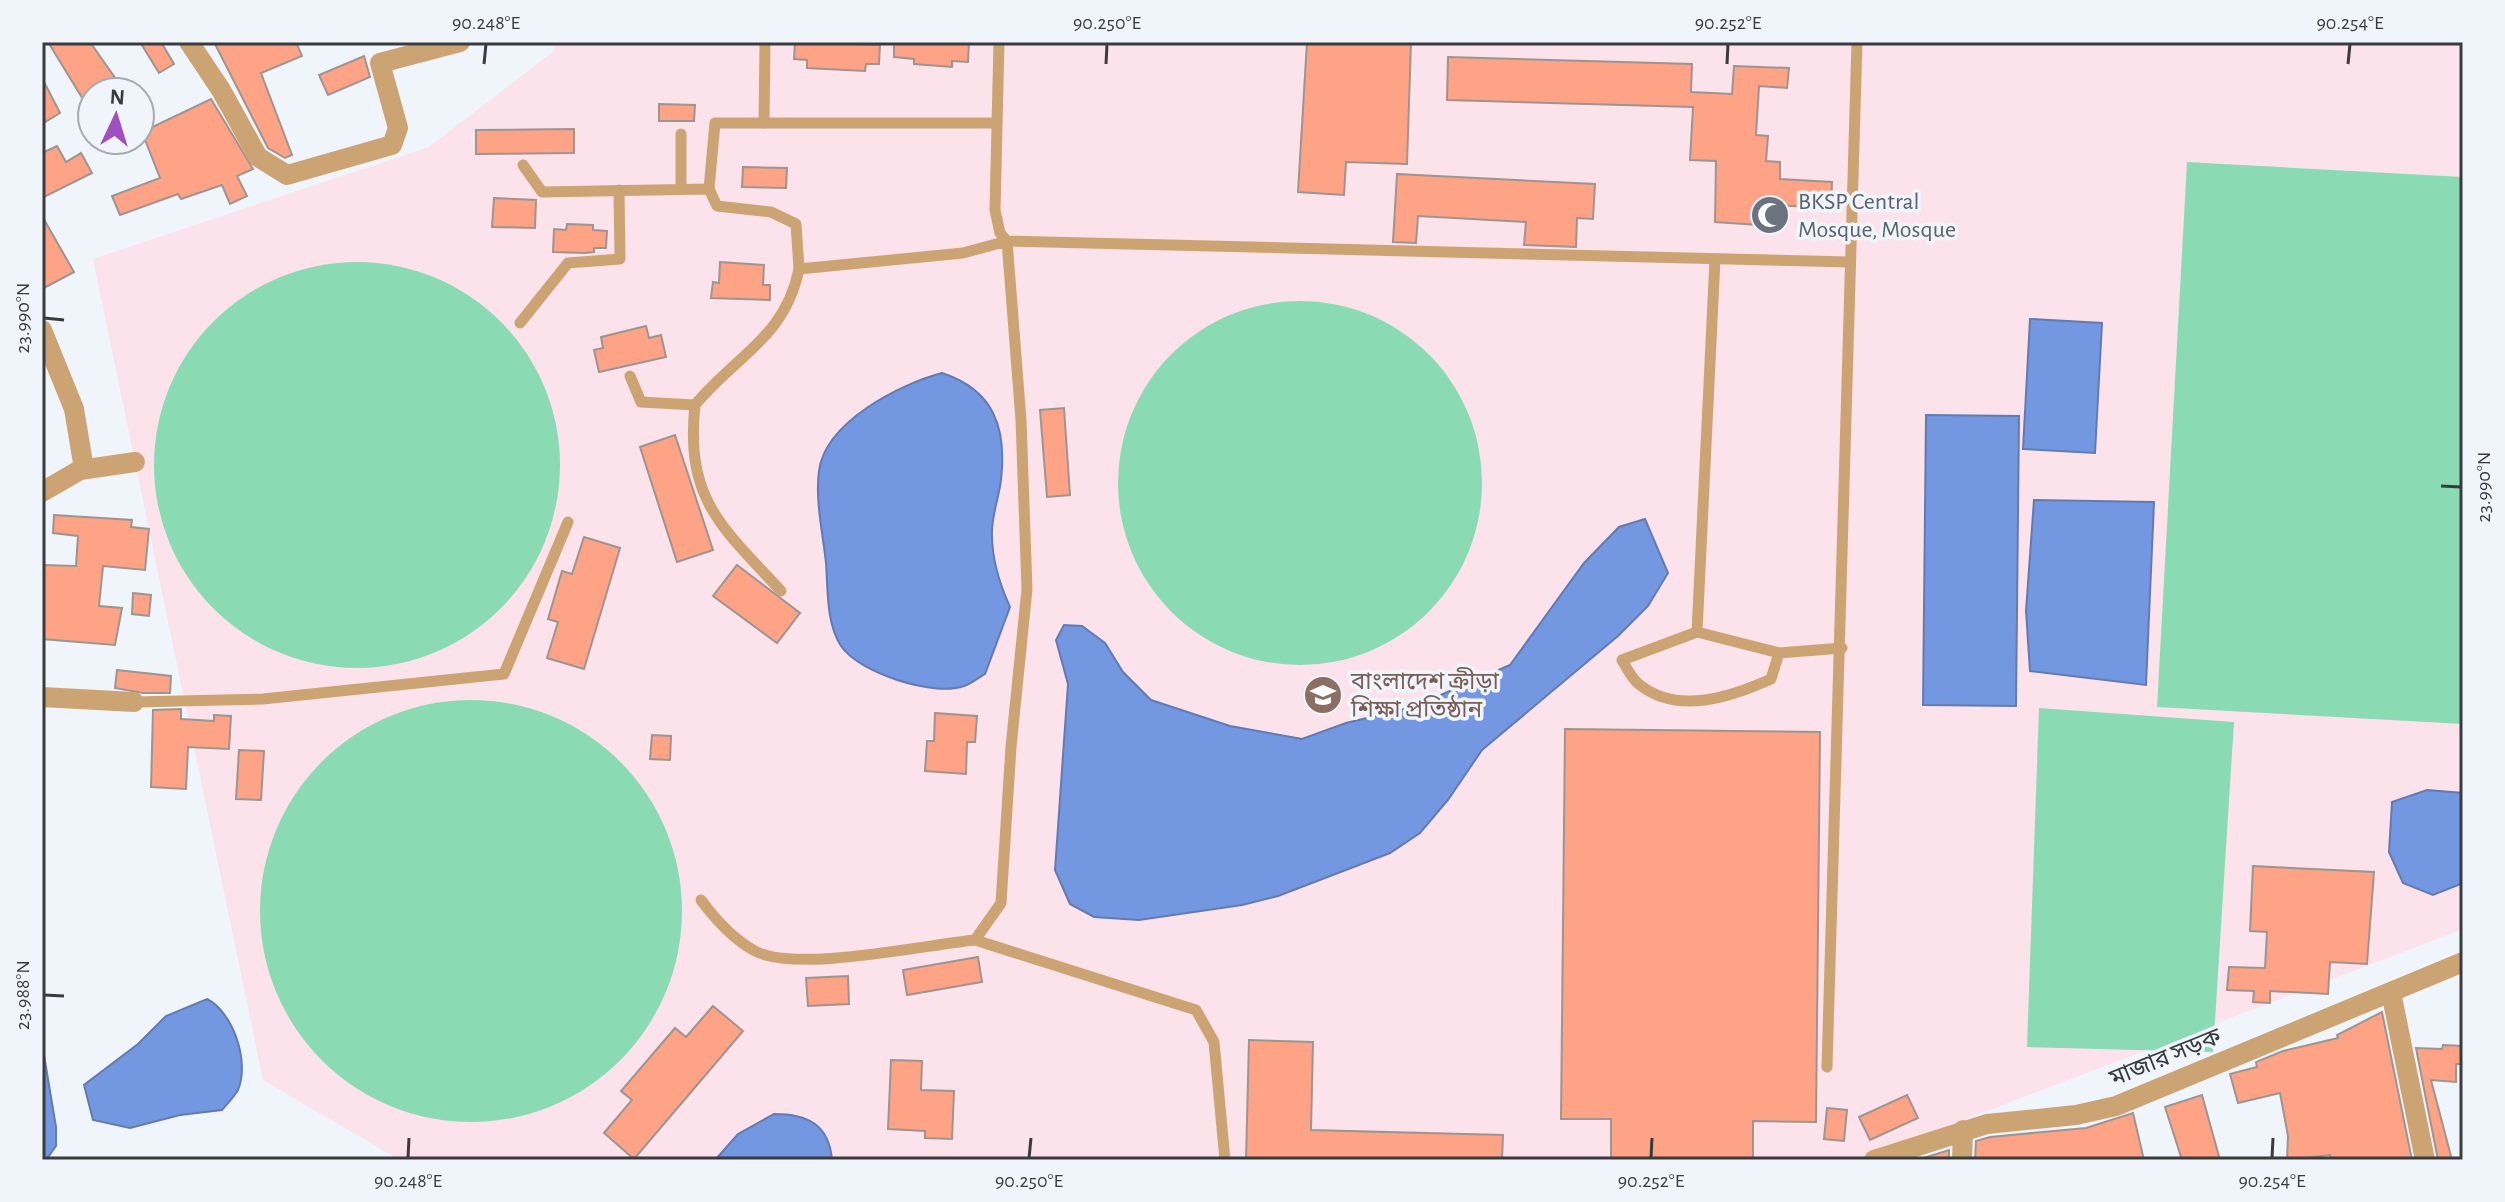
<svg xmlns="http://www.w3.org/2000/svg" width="2505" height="1202" font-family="'Alegreya Sans','Noto Sans Bengali',sans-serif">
  <rect width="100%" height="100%" fill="#f0f4fb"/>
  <polygon fill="#fce2ea" points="555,42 2463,42 2463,929 1859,1160 398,1159 263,1080 93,259 429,147 554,51"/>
  <g fill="#8adbb4">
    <polygon points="2187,162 2463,177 2463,724 2157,707"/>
    <circle cx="357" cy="465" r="203"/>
    <circle cx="1300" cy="483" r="182"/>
    <circle cx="471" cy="911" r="211"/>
    <polygon points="2039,708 2234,722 2213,1052 2027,1047"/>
  </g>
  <g fill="#7397e1" stroke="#627bb0" stroke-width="2">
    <polygon points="2030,319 2102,323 2095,453 2023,449"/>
    <path d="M942 373C994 390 1007 428 1001 480 999 498 991 517 992 535 992 560 1000 585 1010 607L985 674C978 678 971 684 964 686 934 697 859 673 841 646 826 623 828 589 826 563 823 534 815 500 819 471 825 422 900 384 942 373Z"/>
    <polygon points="1926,415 2019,416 2016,706 1923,705"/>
    <polygon points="2034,500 2154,502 2146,685 2030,671 2026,611"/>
    <polygon points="1645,519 1668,573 1648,606 1618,636 1482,750 1448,800 1420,833 1390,853 1278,896 1242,905 1139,920 1094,917 1070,904 1055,870 1068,684 1056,640 1064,625 1082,626 1105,643 1123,672 1151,700 1230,726 1302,739 1346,723 1413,707 1510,665 1584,563 1619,527"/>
    <polygon points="2427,790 2463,793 2463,883 2433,895 2403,883 2389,852 2392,802"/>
    <path d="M207 999C233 1012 250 1062 238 1090 234 1097 227 1104 222 1110L180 1115 130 1128 93 1120 84 1085 138 1044 166 1016Z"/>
    <polygon points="42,1043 56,1127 56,1146 46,1160 42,1160"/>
    <path d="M774 1114C807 1114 829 1124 832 1160H715L738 1134Z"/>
  </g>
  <g fill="#fea385" stroke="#9d9592" stroke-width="2">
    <polygon points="48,42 90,42 125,92 92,92 92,114"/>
    <polygon points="140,42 161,42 174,64 159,73"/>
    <polygon points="214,42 296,42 302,56 261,73 292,155 285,158 268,148"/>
    <polygon points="795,42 880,45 879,64 866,64 865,71 807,68 807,60 794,59"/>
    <polygon points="894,42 969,42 968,62 952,61 952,67 914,64 914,59 894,57"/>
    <polygon points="1307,42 1411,42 1407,164 1346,162 1344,195 1298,192"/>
    <polygon points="364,56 370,77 328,95 319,75"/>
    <polygon points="1448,57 1692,64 1691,92 1732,94 1734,66 1789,68 1787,88 1759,86 1756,135 1768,136 1766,161 1780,162 1780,179 1832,182 1831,208 1775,205 1774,226 1715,222 1716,161 1690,160 1693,107 1447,100"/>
    <polygon points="42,78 60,113 42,124"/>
    <polygon points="211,99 253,169 237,176 247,196 230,204 222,185 181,199 178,194 120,215 112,196 160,178 142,132"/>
    <polygon points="659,104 695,105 694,121 659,121"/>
    <polygon points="574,129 574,153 476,154 476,130"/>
    <polygon points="57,146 66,162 81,153 92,173 42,198 42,153"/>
    <polygon points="743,167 787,168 786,188 742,187"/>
    <polygon points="1397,174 1595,184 1593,219 1577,218 1576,247 1524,245 1526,222 1418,216 1416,243 1393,242"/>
    <polygon points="494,198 536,200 535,228 492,227"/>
    <polygon points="42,216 74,272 42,289"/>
    <polygon points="567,224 593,225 593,230 607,231 606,248 594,248 594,252 585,253 553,252 554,229 566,230"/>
    <polygon points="720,262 764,265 763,285 770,285 770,300 711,298 713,282 719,283"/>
    <polygon points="646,326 649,338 661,335 666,357 599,372 594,350 603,348 601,337"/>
    <polygon points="1064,408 1070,495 1047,497 1040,410"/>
    <polygon points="675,435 713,550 677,562 640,447"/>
    <polygon points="54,515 132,520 131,527 149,529 145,570 103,566 99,606 122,608 115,645 42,639 44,565 76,566 78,536 53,533"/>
    <polygon points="584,537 620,548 584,669 547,658 558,622 548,619 562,571 572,574"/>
    <polygon points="737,565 800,613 777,643 713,596"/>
    <polygon points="133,593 151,595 149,616 132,614"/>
    <polygon points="117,670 171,676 170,693 143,693 115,688"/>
    <polygon points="181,709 181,719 214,721 214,715 231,716 229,749 188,747 186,789 151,787 153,710"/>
    <polygon points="935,713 977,716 975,742 967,742 966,774 925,771 927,741 934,741"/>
    <polygon points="1565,729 1820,732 1816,1122 1753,1121 1753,1160 1611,1160 1611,1119 1561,1119"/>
    <polygon points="652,735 671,736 670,760 650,759"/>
    <polygon points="239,750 264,751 261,800 236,799"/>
    <polygon points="2253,866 2374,872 2367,964 2330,962 2328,994 2270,991 2270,1003 2253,1002 2254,991 2227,990 2229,967 2265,968 2267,932 2250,931"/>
    <polygon points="978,957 982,982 907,995 903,970"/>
    <polygon points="848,976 849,1004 808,1006 806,978"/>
    <polygon points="713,1006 743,1031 634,1159 604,1133 632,1100 621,1091 675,1028 686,1037"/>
    <polygon points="2382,1012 2412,1160 2331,1160 2330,1155 2287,1160 2288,1136 2280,1093 2238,1103 2230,1074 2257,1067 2256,1062 2283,1051 2338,1038 2337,1035"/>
    <polygon points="1249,1040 1313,1042 1311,1130 1503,1135 1502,1160 1246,1160"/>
    <polygon points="2443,1045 2463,1046 2463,1064 2456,1064 2456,1082 2431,1080 2452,1160 2438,1160 2416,1048 2442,1049"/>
    <polygon points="891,1060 922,1061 921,1090 954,1091 952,1139 925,1138 925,1131 888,1129"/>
    <polygon points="1907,1095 1918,1118 1870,1140 1859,1117"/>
    <polygon points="2202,1095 2220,1160 2182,1160 2165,1107"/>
    <polygon points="1827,1108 1847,1110 1844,1141 1824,1139"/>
    <polygon points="2133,1113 2144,1160 1975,1160 1976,1141 1990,1137 2086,1128"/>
    <polygon points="1949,1150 1949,1160 1917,1160"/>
  </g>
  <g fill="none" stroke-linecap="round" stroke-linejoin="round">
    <g stroke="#cca474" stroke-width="11">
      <polyline points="999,42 995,210 1000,233 1007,241 1850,262"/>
      <polyline points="764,123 765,42"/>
      <polyline points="523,165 542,192 709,189 717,206 771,212 796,224 799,269"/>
      <polyline points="681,188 681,134"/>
      <polyline points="709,189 715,123 996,123"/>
      <polyline points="1715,259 1697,632 1779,653 1842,648"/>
      <polyline points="520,323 568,263 620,259 619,190"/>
      <path d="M630 376 641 402 695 405C736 355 785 338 799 269L963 253 1007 241 1021 420 1027 589 1011 747 1001 903 975 940C924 945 796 973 755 951 733 939 715 919 701 900"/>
      <path d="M695 405C685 500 722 527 781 591"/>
      <path d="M1697 632 1622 660C1627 668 1632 680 1640 685 1678 715 1731 697 1771 679L1779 653"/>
      <polyline points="134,702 263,699 504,674 568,522"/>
      <polyline points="975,940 1196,1010 1214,1042 1225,1160"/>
      <polyline points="1827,1067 1857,42"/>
    </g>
    <g stroke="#cca474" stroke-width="20">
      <polyline points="189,42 221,90 258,157 287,175 392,145 398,128 380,63 460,42"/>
      <polyline points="42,330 74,409 84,469"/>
      <polyline points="42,492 80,470 135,462"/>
      <polyline points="42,697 134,702"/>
      <polyline points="2391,992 2425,1160"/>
      <polyline points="1874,1160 1987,1124 2076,1115 2116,1106 2463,962"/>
      <polyline points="1962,1160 1963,1130"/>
    </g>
  </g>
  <path fill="none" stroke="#393b3d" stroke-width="3" d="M484 64 486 44M1106 64 1107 44M1727 64 1728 44M2348 64 2350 44M44 318 64 320M2441 486 2461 487M44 995 64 996M408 1158 409 1138M1029 1158 1031 1138M1651 1158 1652 1138M2272 1158 2273 1138"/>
  <defs>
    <g id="mosque-disc" transform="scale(2)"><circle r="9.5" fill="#6b7280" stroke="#f0f4fb"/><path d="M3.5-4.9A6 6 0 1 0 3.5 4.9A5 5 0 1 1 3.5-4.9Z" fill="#fff"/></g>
    <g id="university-disc" transform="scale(2)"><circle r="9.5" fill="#8d6e63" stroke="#f0f4fb"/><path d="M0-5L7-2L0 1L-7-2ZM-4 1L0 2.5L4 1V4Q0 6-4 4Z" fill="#fff"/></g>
  </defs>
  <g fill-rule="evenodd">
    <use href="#mosque-disc" x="1770" y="215"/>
    <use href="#university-disc" x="1323" y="695"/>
  </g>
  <g text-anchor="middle" stroke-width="7" stroke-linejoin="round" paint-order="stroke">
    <g font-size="24" fill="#5b616d" stroke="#f0f4fb" text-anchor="start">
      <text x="1798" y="209">BKSP Central<tspan x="1798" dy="28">Mosque, Mosque</tspan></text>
    </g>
    <g font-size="24" fill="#785e54" stroke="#f0f4fb" text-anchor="start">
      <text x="1351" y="689">বাংলাদেশ ক্রীড়া<tspan x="1351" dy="28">শিক্ষা প্রতিষ্ঠান</tspan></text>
    </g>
    <g font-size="24" fill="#393b3d" stroke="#f0f4fb">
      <text transform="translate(2165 1057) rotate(-22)" y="8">মাজার সড়ক</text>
    </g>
  </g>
  <rect width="2505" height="1202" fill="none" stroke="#f0f4fb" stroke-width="88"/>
  <g transform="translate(116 116) rotate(4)"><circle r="38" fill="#f0f4fb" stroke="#a7aaaf" stroke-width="2"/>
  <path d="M0-6L14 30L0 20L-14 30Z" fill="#9f50c0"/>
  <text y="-12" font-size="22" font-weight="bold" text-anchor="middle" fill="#393b3d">N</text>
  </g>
  <rect x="44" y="44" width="2417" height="1114" fill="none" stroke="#393b3d" stroke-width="3"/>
  <g font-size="20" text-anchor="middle" fill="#393b3d">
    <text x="486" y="29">90.248°E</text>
    <text x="1107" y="29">90.250°E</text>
    <text x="1728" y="29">90.252°E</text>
    <text x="2350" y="29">90.254°E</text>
    <text transform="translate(22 318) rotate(-90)" y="7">23.990°N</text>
    <text transform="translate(2483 487) rotate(-90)" y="7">23.990°N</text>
    <text transform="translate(22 995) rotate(-90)" y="7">23.988°N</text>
    <text x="408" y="1187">90.248°E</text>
    <text x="1029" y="1187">90.250°E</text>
    <text x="1651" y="1187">90.252°E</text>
    <text x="2272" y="1187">90.254°E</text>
  </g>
</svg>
